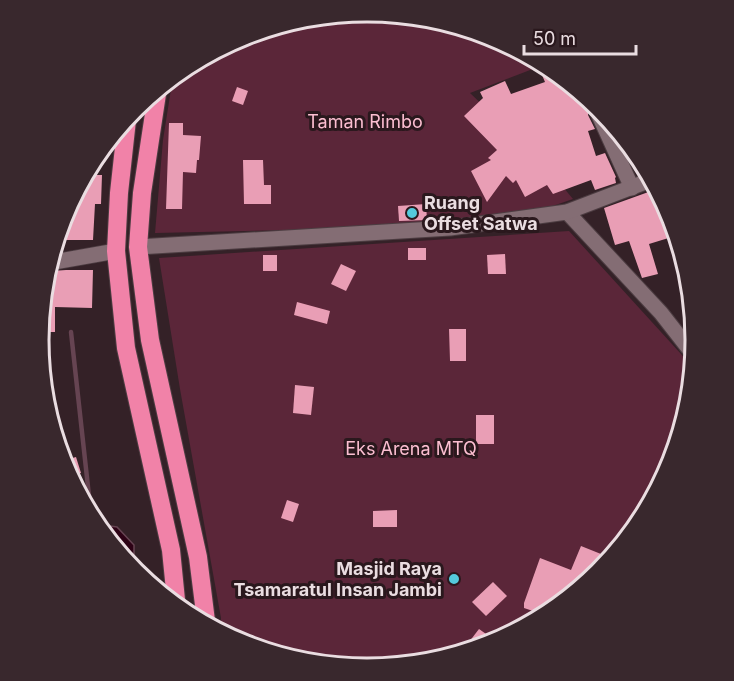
<svg xmlns="http://www.w3.org/2000/svg" width="734" height="681" font-family="Inter,sans-serif">
  <rect width="100%" height="100%" fill="#342127"/>
  <g fill="#5b2639">
    <polygon points="367,12 493,37 538,67 470,93 543,163 573,199 535,212 376,228 155,233 163,140 172,83 242,37"/>
    <polygon points="569,231 691,365 670,467 599,573 492,644 367,669 241,644 220,630 221,618 180,389 159,258"/>
  </g>
  <polygon fill="#2d0215" stroke="#664452" stroke-width="1.5" points="103,525 117,527 134,545 134,571"/>
  <g fill="none" stroke-linecap="round" stroke-linejoin="round">
    <polyline stroke="#664452" stroke-width="4.5" points="71,332 89,496 86,500"/>
  </g>
  <g fill="#e99eb5">
    <polygon points="539,68 589,102 588,115 595,129 588,131 596,156 605,153 616,177 615,178 616,183 595,190 591,180 553,194 547,185 525,197 516,180 513,183 506,176 487,202 471,171 491,160 488,158 497,150 464,116 483,98 480,92 505,81 511,94 545,82"/>
    <polygon points="237,87 248,91 243,105 232,101"/>
    <polygon points="169,123 183,123 183,135 201,136 199,160 197,160 196,173 183,172 182,209 166,209"/>
    <polygon points="624,146 625,146 638,167 634,169"/>
    <polygon points="243,160 263,160 264,185 271,185 271,204 244,204"/>
    <polygon points="90,175 102,175 101,204 95,204 93,240 59,240 64,214"/>
    <polygon points="654,190 662,211 667,210 668,212 675,236 649,244 658,274 642,278 629,241 615,245 604,208"/>
    <polygon points="426,204 427,220 399,221 398,206"/>
    <rect x="408" y="248" width="18" height="12"/>
    <polygon points="505,254 506,274 488,274 487,255"/>
    <rect x="263" y="255" width="14" height="16"/>
    <polygon points="341,264 356,271 346,291 331,284"/>
    <polygon points="66,270 93,270 92,308 55,307 55,332 40,332 52,271"/>
    <polygon points="297,302 330,311 327,324 294,315"/>
    <polygon points="449,329 466,329 466,361 450,361"/>
    <polygon points="295,385 314,387 311,415 293,413"/>
    <rect x="476" y="415" width="18" height="29"/>
    <polygon points="76,457 81,473 70,476 62,461"/>
    <polygon points="287,500 299,504 293,522 281,518"/>
    <polygon points="397,510 397,527 373,527 373,511"/>
    <polygon points="581,546 601,554 592,578 539,613 524,608 524,603 540,558 571,570"/>
    <polygon points="493,582 507,596 486,616 472,602"/>
    <polygon points="479,629 496,641 476,647 469,642"/>
  </g>
  <g fill="none" stroke-linecap="round" stroke-linejoin="round">
    <g stroke="#4d3d42" stroke-width="17">
      <g id="minor">
        <polyline points="597,107 598,113 632,188"/>
        <polyline points="567,212 661,313 693,354"/>
        <polyline points="138,247 450,228 567,212 648,181"/>
        <polyline points="54,262 116,251"/>
      </g>
    </g>
    <g stroke="#4d3d42" stroke-width="20">
      <g id="highway">
        <polyline points="157,94 142,193 138,247 150,340 198,557 206,621"/>
        <polyline points="127,120 119,193 116,251 126,348 171,550 176,600"/>
      </g>
    </g>
    <use href="#minor" stroke="#846d74" stroke-width="15"/>
    <use href="#highway" stroke="#f182a8" stroke-width="18"/>
  </g>
  <g fill="#54cadc" stroke="#2a181d" stroke-width="2">
    <circle cx="412" cy="213" r="6"/>
    <circle cx="454" cy="579" r="6"/>
  </g>
  <g text-anchor="middle" stroke-width="6" stroke-linejoin="round" paint-order="stroke">
    <g font-size="18" fill="#fcbed1" stroke="#2a181d">
      <text x="365" y="128">Taman Rimbo</text>
      <text x="411" y="455">Eks Arena MTQ</text>
    </g>
    <g font-size="18" font-weight="bold" fill="#eadde1" stroke="#2a181d" text-anchor="start">
      <text x="424" y="209">Ruang<tspan x="424" dy="21">Offset Satwa</tspan></text>
      <text x="442" y="575" text-anchor="end">Masjid Raya<tspan x="442" dy="21">Tsamaratul Insan Jambi</tspan></text>
    </g>
  </g>
  <path d="M0 0H734V681H0ZM49 340a318 318 0 1 1 636 0a318 318 0 1 1-636 0Z" fill="#39282d" fill-rule="evenodd"/>
  <path fill="none" stroke="#eadde1" stroke-width="3" d="M49 340a318 318 0 1 1 636 0a318 318 0 1 1-636 0Z"/>
  <path d="M524 45v9h112v-9" fill="none" stroke="#eadde1" stroke-width="3"/>
  <text x="533" y="45" font-size="18" fill="#eadde1" stroke="#2a181d" stroke-width="4.5" paint-order="stroke">50 m</text>
</svg>
